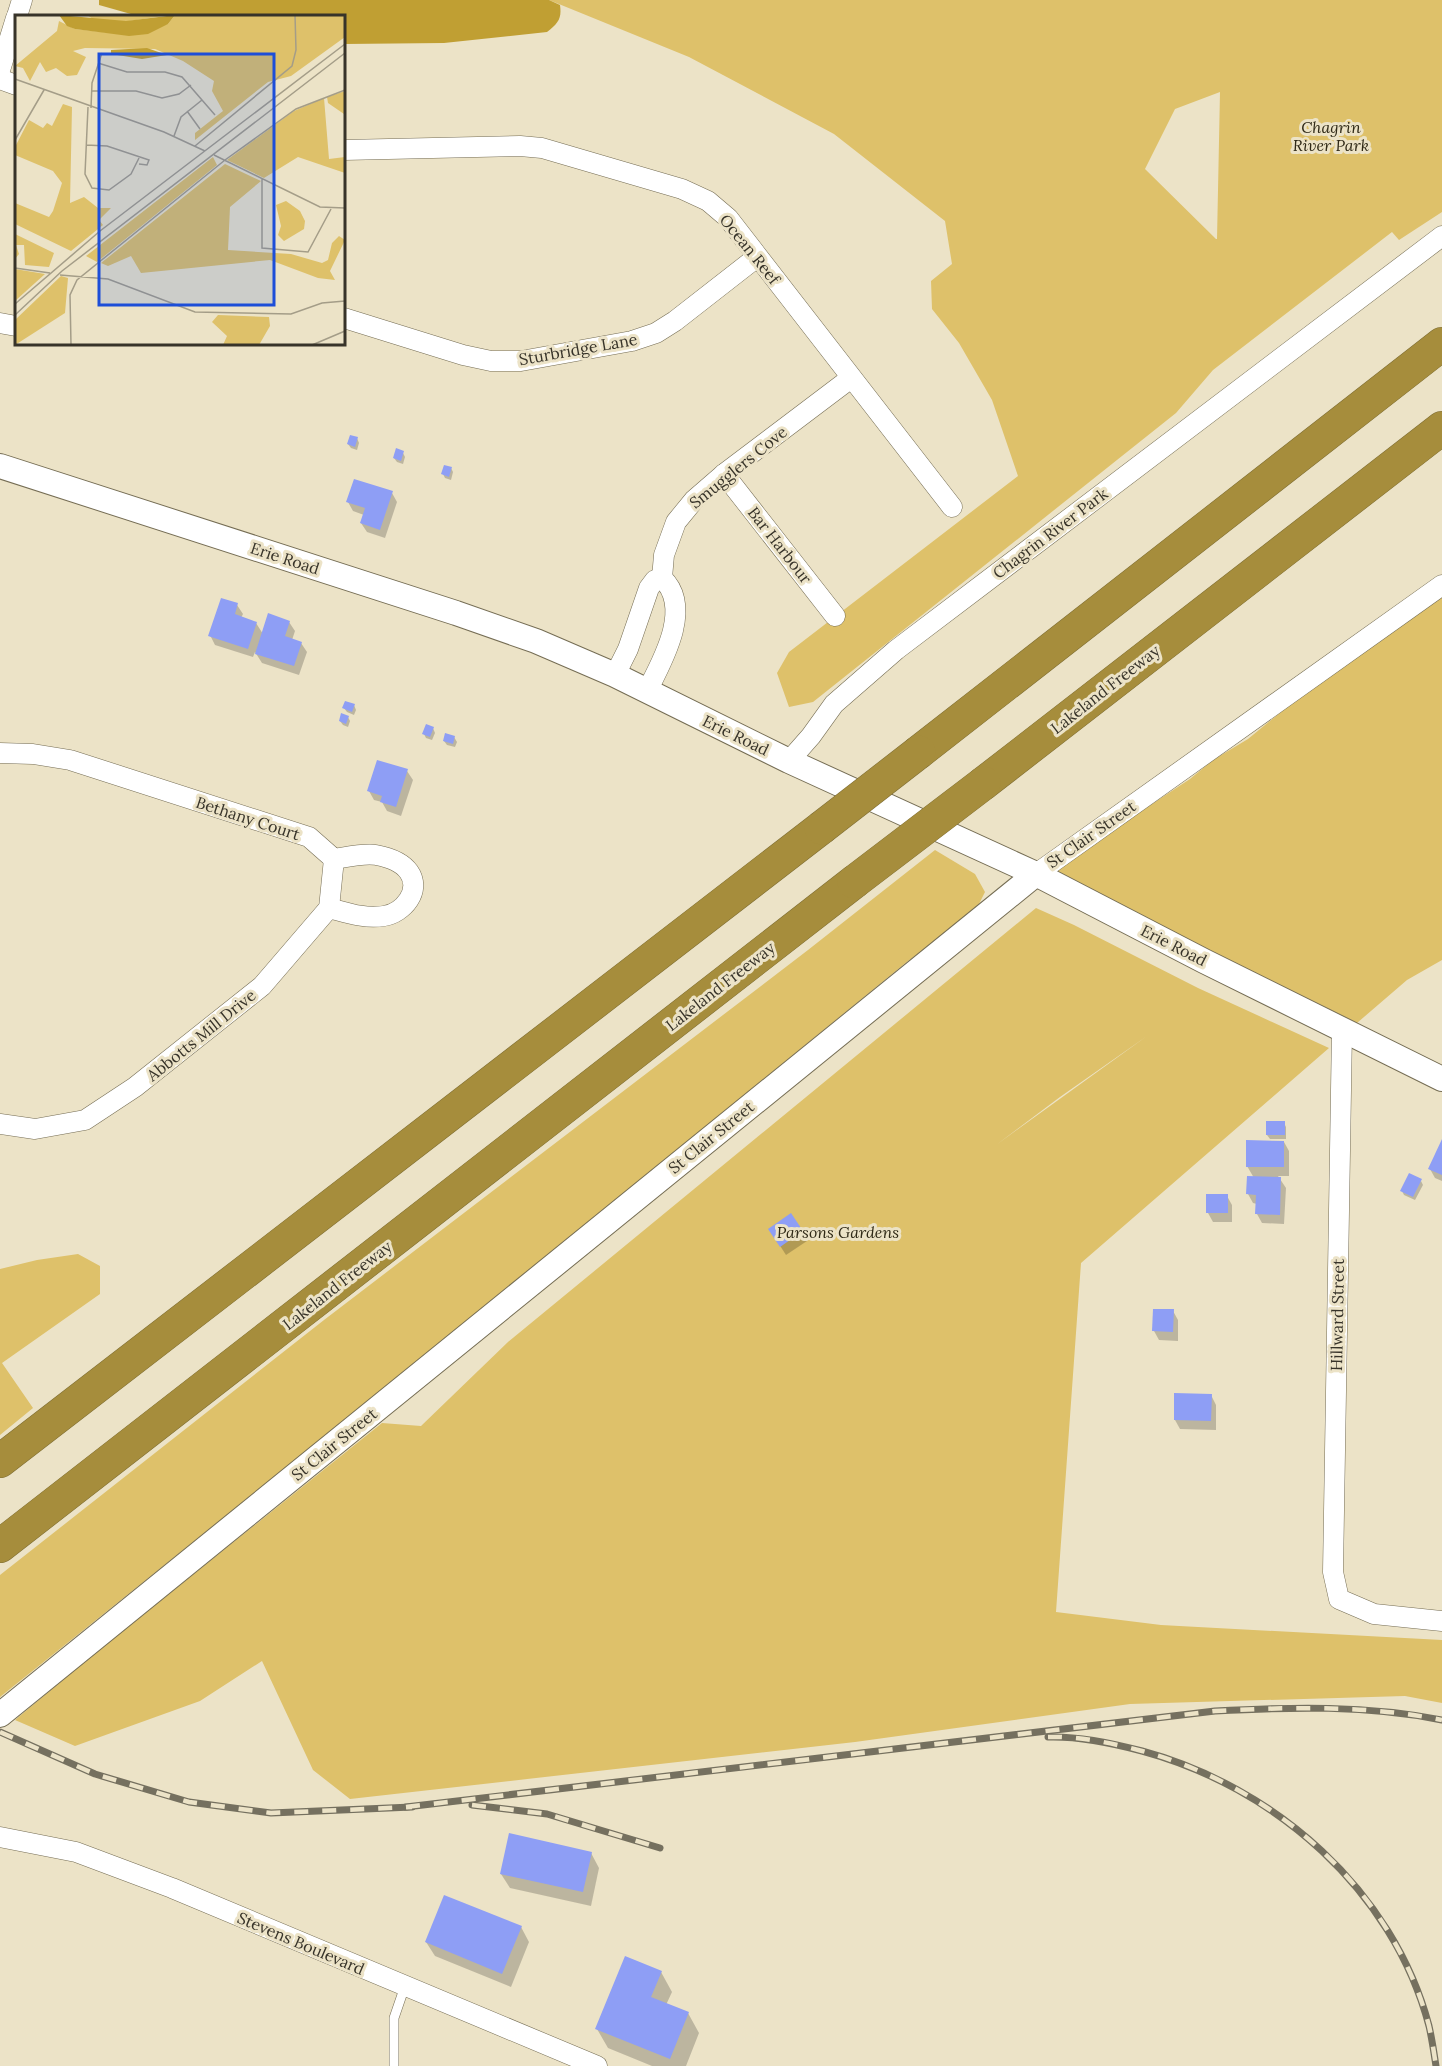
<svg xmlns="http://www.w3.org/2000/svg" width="1442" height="2066" font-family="Lora,serif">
  <rect width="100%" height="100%" fill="#ece3c7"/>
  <g fill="#dec16a" fill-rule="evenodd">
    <path d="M549 0H1442V212L1399 240 1392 232 1213 370 1176 413 813 702 789 707 777 673 789 652 1018 476 992 400 959 343 932 309 931 281 952 264 945 221 834 134 689 57ZM1220 92 1217 239H1216L1145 169 1175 109Z"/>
    <polygon points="1442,594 1442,960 1407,980 1357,1023 1050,871 1190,779 1213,760 1248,739 1304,693"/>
    <polygon points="935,850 975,874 985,892 974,914 908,961 445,1340 0,1697 0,1575 324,1320 808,950"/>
    <path d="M1036 908 1074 925 1198 988 1329 1048 1081 1263 1056 1612 1161 1625 1442 1640V1703L1405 1696 1130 1704 855 1742 350 1799 313 1770 262 1661 200 1701 75 1746 15 1720 89 1658 382 1423 421 1426 508 1342ZM1147 1036 996 1145 1060 1097Z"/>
    <polygon points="78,1254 100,1266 100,1294 2,1363 33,1408 0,1435 0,1269 37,1260"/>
  </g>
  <path fill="#c09f33" d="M99 0H549L560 5C562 19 558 23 547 32L444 43 344 44V16H138L99 5Z"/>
  <g fill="#0003">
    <polygon points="357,438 359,443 357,450 351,448 348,444"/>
    <polygon points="403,453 405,457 403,464 397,462 394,458"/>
    <polygon points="451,468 453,472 451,480 445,478 443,474"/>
    <polygon points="392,493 397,502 385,538 367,532 361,523 364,515 353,511 348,502"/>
    <polygon points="237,605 243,614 241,618 256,623 263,634 289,622 295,631 292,640 301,643 307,652 299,675 262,663 255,652 253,657 215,645 210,635"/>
    <polygon points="354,705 356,710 354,715 347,712 344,708"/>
    <polygon points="348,717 350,721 348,727 343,725 340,721"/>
    <polygon points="433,728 435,733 432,740 426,738 424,734"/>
    <polygon points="454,737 457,742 455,747 447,745 444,741"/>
    <polygon points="407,771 413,780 401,816 387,811 382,802 374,800 369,791"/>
    <polygon points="1284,1123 1286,1127 1286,1139 1270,1139 1267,1135"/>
    <polygon points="1284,1142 1289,1151 1289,1176 1278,1176 1286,1188 1284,1224 1262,1223 1257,1214 1257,1204 1253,1203 1248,1194 1254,1178 1247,1166"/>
    <polygon points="1442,1143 1442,1181 1435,1178 1430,1169"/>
    <polygon points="1421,1181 1423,1185 1415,1200 1404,1195 1402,1191"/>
    <polygon points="1208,1196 1227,1196 1232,1205 1232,1222 1213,1222 1208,1213"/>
    <polygon points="801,1232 807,1241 786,1255 775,1238"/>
    <polygon points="1173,1311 1178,1320 1178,1341 1159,1340 1154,1331"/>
    <polygon points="1211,1395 1216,1405 1216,1430 1180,1429 1175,1420"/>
    <polygon points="591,1853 599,1868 591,1906 510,1888 501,1874"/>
    <polygon points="521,1927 529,1942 511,1987 435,1956 426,1942"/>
    <polygon points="661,1972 672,1992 666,2005 688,2013 699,2033 686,2066 652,2066 608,2048 597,2029"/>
  </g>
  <g fill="#8e9ef5">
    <polygon points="350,435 358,437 355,447 347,444"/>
    <polygon points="396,448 404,451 401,461 393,458"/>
    <polygon points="444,465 452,467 449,477 441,474"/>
    <polygon points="354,479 393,491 380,530 360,523 365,508 346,502"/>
    <polygon points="221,598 238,603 235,614 257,622 248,649 208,636"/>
    <polygon points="268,613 290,621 285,636 302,642 294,666 255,654"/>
    <polygon points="345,701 355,704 352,712 342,708"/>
    <polygon points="341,713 349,716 346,724 339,721"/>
    <polygon points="426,724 434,727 430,737 422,734"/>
    <polygon points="445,733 455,736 453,744 443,741"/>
    <polygon points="377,760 408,769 396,807 380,802 382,796 367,791"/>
    <rect x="1266" y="1121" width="19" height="14"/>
    <polygon points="1442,1139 1442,1175 1428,1169"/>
    <polygon points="1246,1140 1284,1141 1284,1167 1246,1167"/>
    <polygon points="1409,1173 1422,1179 1413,1197 1400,1191"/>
    <polygon points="1247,1176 1281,1177 1280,1215 1255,1214 1256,1195 1246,1194"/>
    <rect x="1206" y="1194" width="22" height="19"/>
    <polygon points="791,1213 803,1231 780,1247 768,1229"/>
    <polygon points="1153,1309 1174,1309 1173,1332 1152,1331"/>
    <polygon points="1174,1393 1212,1394 1211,1421 1174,1420"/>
    <polygon points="509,1833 592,1852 583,1892 500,1874"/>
    <polygon points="444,1895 522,1926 502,1974 425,1942"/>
    <polygon points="625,1956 662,1971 651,1997 689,2012 670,2059 595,2029"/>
  </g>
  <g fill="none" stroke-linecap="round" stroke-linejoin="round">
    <g stroke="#756d54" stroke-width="10">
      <polyline id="service" points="394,2066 394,2018 405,1986"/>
    </g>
    <g stroke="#756d54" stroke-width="21">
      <g id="minor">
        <polyline points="17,16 22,0"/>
        <polyline points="0,70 16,18"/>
        <polyline points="0,79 16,85"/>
        <polyline points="344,150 520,146 542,148 682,189 708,201 728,218 952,507"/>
        <polyline points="344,318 463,355 491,361 521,361 632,341 656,333 675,321 757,257"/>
        <polyline points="0,323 16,326"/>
        <polyline points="724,474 835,616"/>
        <polyline points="662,578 664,555 676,522 694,500 724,474 851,378"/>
        <polyline points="615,675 628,649 649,588 655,580 662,578"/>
        <path d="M647 691C663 660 693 607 662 578"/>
        <path d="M0 753 33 754 70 760 309 837 334 859C347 857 364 853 376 855 387 857 402 862 409 872 422 891 403 913 384 916 364 919 348 913 329 908"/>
        <polyline points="789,761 811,736 834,704 896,650 1442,236"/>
        <polyline points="1036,874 1442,585"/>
        <polyline points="1342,1030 1333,1572 1339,1599 1374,1614 1442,1621"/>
        <polyline points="0,1124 35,1129 85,1120 135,1087 262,986 329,908 334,859"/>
        <polyline points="0,1837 76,1852 172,1888 597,2066"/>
      </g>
    </g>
    <g stroke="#756d54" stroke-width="26">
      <g id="tertiary">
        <polyline points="0,466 456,613 536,641 615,675 789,761 1036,874 1204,961 1442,1079"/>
        <polyline points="0,1715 1036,874"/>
      </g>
    </g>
    <g stroke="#7f6e35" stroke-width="34">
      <g id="motorway">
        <polyline points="919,752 1442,344"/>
        <polyline points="984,783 1442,428"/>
        <polyline points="0,1461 821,828"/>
        <polyline points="0,1546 854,882"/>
      </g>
    </g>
    <use href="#service" stroke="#fff" stroke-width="9"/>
    <use href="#minor" stroke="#fff" stroke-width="20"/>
    <use href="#tertiary" stroke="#fff" stroke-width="24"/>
    <use href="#motorway" stroke="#a68d3c" stroke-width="33"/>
    <g stroke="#75705f" stroke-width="7">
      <g id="rail">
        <polyline points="0,1732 95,1774 189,1802 271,1813 412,1807"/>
        <path d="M1048 1737C1079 1736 1112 1743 1142 1751 1275 1787 1393 1890 1429 2026 1432 2039 1434 2053 1436 2066"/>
        <polyline points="472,1805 547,1814 660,1848"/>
        <path d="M406 1807 1215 1711C1291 1707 1367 1705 1442 1720"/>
      </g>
    </g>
    <use href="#rail" stroke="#ece3c7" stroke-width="4.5" stroke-dasharray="14" stroke-linecap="butt"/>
    <g stroke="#7f6e35" stroke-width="34" stroke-linecap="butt">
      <g id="motorway-bridge">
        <polyline points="821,828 919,752"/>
        <polyline points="854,882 984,783"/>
      </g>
    </g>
    <use href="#motorway-bridge" stroke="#a68d3c" stroke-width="33"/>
  </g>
  <g text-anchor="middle" stroke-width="6" stroke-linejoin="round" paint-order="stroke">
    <g font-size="16" font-style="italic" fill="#2f2916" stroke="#ece3c7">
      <text x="1331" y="133">Chagrin<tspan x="1331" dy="18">River Park</tspan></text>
      <text x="838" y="1238">Parsons Gardens</text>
    </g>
    <g font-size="16" fill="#373329" stroke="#ece3c7">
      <text transform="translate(750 249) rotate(51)" y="6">Ocean Reef</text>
      <text transform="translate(578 349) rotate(-10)" y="6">Sturbridge Lane</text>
      <text transform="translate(738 467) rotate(-39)" y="6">Smugglers Cove</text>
      <text transform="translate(1050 533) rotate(-37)" y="6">Chagrin River Park</text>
      <text transform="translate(780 545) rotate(52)" y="6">Bar Harbour</text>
      <text transform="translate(285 558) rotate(18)" y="6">Erie Road</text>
      <text transform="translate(1105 689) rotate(-38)" y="6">Lakeland Freeway</text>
      <text transform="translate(736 735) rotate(26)" y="6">Erie Road</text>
      <text transform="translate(248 818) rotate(18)" y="6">Bethany Court</text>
      <text transform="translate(1091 834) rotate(-35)" y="6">St Clair Street</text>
      <text transform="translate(1174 945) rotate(27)" y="6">Erie Road</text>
      <text transform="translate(720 986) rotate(-38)" y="6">Lakeland Freeway</text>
      <text transform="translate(201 1035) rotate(-39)" y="6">Abbotts Mill Drive</text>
      <text transform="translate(711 1137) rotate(-39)" y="6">St Clair Street</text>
      <text transform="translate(337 1285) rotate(-38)" y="6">Lakeland Freeway</text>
      <text transform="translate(1337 1315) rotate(-89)" y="6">Hillward Street</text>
      <text transform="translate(334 1444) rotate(-39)" y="6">St Clair Street</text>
      <text transform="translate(301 1943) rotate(23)" y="6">Stevens Boulevard</text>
    </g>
  </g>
  <g transform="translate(15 15)">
    <rect width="330" height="330" fill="#ece3c7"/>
    <path d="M72 0H155L87 10ZM160 0H330V22L276 61 253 67 180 125V118L208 96 197 76 199 66 168 46 140 34 70 33 58 36 71 42 62 60 52 61 41 53 31 57 25 47 15 66 8 53 0 51 42 16 44 6 60 14 96 18 153 9ZM330 76V105L329 99 313 88 312 82ZM309 83 314 144 330 142V158L283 142 249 163 212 145 279 96ZM48 89 57 92 55 188 69 182 83 193H96L84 205 88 210 56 236 0 209V188L34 202 38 196 47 168 38 156 0 140V132L14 105 28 113 32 108 37 111ZM198 142 202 150 82 247 71 241ZM210 149 246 166 215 192 213 235 276 239 307 248 313 245 317 228 324 221 330 225 315 256 320 265 303 263 255 245 126 258 116 241 93 251 86 248ZM271 186 285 196 290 206 289 214 269 226 263 220 266 211 261 190ZM0 219 39 238 34 252 10 250 9 230H1L4 239 0 244ZM0 254 30 259 0 286ZM46 261 53 263 50 298 0 330V305ZM203 300 254 302 255 311 244 330H208L212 321 197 307Z" fill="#dec16a"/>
    <path d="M44 0 111 6 160 0 153 9 133 19 114 21 60 14 52 11ZM132 33 152 40 127 44 96 39V35Z" fill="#c09f33"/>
    <path fill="none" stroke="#a49d88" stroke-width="1.5" d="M83 48 112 57H150L167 62 200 100M0 64 149 117 190 136M76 76H121L147 83 164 79 176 70M73 92 70 159 77 173 94 175 116 159 124 143M76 93 77 68 87 38M172 96 185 114M159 121 166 102 187 85M0 125 29 75M71 130 92 131 134 145 132 150 124 149M180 131 277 51 281 35 280 0M199 140 305 192 330 193M247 164V233L293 237 316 194M0 253 35 258M45 260 93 264 180 297 276 299 307 288 330 286M0 289 85 216 330 29M0 300 47 256 330 38M56 330 55 280 62 265 210 145 281 94 330 75M297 330 330 316"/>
    <path fill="#1d4ed8" fill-opacity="0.15" stroke="#1d4ed8" stroke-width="3" d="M84 39H259V290H84Z"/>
    <rect width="330" height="330" fill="none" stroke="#373329" stroke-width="3"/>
  </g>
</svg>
